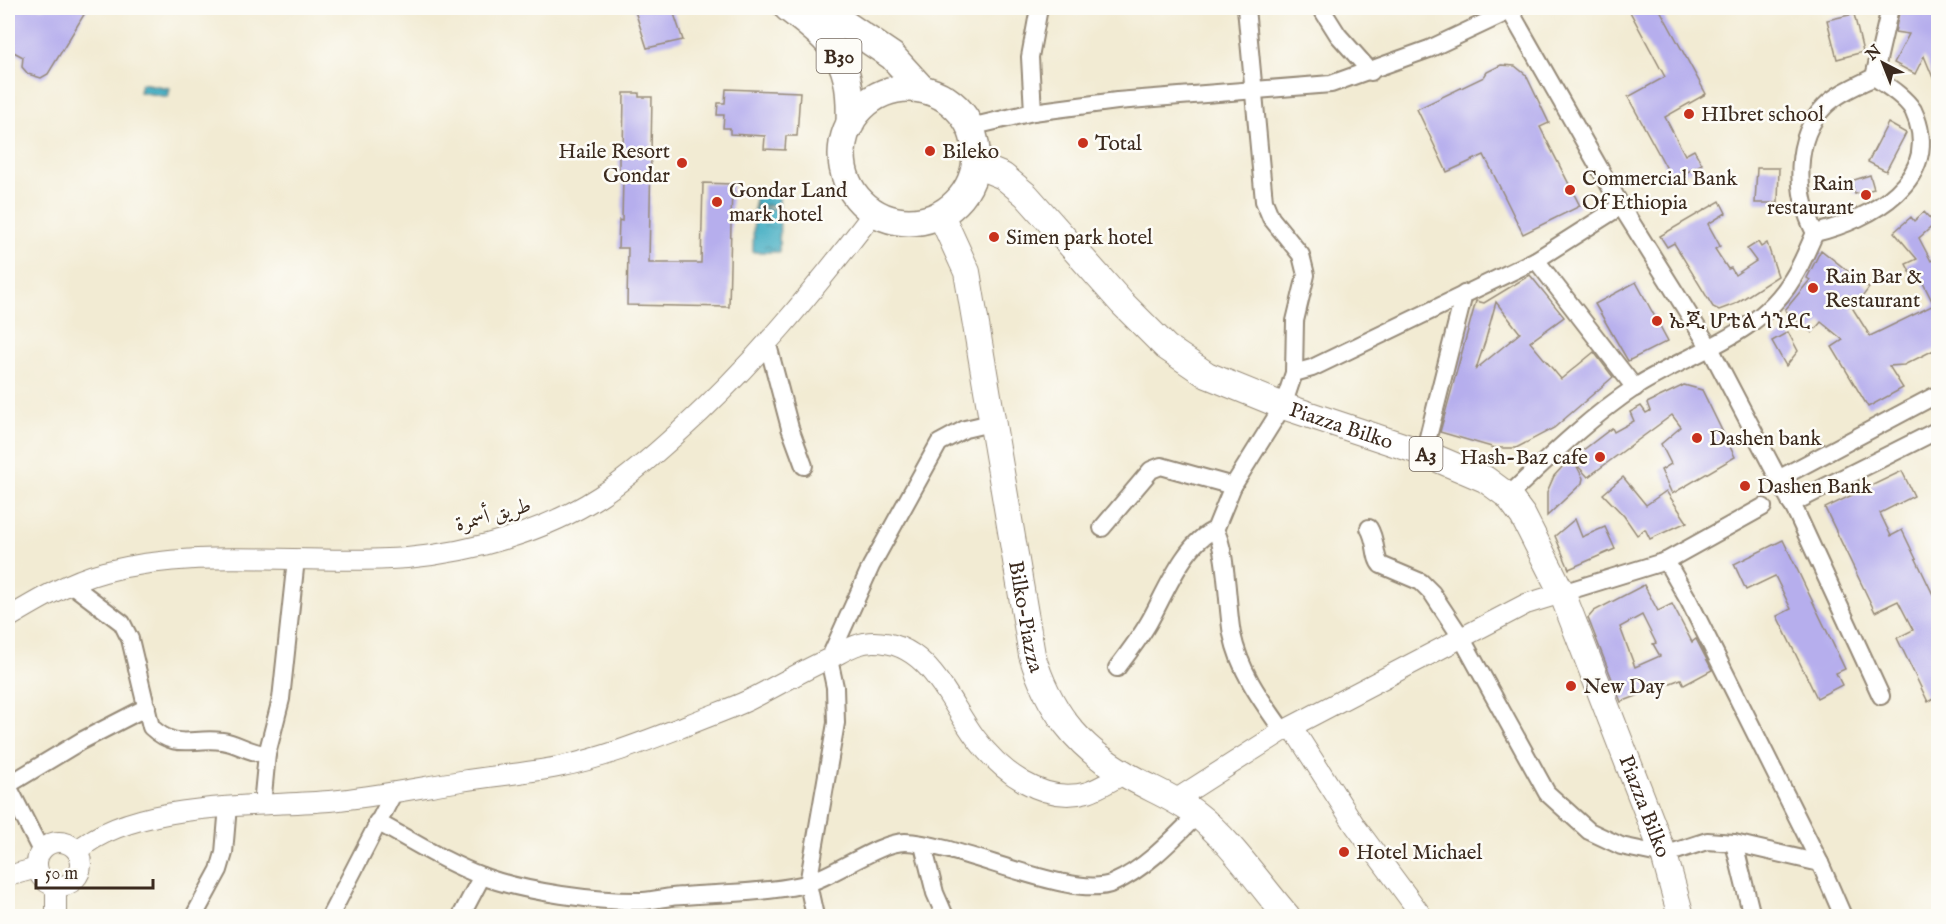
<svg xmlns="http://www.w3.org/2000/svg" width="1946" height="924" font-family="'IM FELL English',Amiri,'Noto Serif Ethiopic',serif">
  <defs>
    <pattern id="water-ripples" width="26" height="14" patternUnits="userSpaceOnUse" patternTransform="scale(1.5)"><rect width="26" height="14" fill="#44aec3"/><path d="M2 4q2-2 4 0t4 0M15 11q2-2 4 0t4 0" fill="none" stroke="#3a8e9e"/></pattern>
  </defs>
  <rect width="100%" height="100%" fill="#fdfcf7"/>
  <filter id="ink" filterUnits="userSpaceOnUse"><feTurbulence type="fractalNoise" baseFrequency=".0167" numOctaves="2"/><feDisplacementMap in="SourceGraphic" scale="12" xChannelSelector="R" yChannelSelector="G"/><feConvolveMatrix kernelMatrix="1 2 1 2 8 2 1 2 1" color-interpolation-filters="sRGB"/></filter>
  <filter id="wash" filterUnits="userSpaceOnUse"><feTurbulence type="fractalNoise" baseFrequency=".008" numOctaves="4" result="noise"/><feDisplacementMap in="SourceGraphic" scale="24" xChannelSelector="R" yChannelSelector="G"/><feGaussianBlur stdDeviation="1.35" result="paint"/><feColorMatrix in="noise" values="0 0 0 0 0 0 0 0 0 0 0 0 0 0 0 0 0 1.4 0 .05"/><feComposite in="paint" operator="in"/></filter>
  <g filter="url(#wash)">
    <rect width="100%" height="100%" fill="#f2ebd3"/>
    <g fill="url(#water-ripples)" stroke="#406c70" stroke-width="1.5">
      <polygon points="141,83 170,88 168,97 139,92"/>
      <rect x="755" y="192" width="24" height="14"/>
      <polygon points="754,208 780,209 779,252 753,252"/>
    </g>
    <g id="blocks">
      <g fill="#b6aeed" fill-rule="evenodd">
        <polygon points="8,8 88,8 48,74 41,78 28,74 22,67 23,57 8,49"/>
        <polygon points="634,8 672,8 683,40 647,48"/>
        <polygon points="1628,8 1659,8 1706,94 1665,117 1685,155 1694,150 1702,164 1673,180 1628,97 1665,77"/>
        <polygon points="1900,8 1938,8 1938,90 1924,56 1915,74 1894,63 1909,34 1895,32"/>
        <polygon points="1854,14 1863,52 1837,59 1827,20"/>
        <polygon points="1501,65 1515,66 1526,75 1549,123 1540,127 1580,206 1523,234 1484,155 1447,172 1417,109 1484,77 1487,72"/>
        <polygon points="726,89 800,92 797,136 786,136 785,150 764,149 765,136 730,134 730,128 723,128 724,115 717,115 718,103 725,103"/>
        <polygon points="624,93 639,93 639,97 652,97 649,263 701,263 703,183 732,184 729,307 627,305 628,248 618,248 619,220 622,221 623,176 619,176 619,154 623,154"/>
        <polygon points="1888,123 1906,133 1886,171 1868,162"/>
        <polygon points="1757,168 1779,168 1778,203 1755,203"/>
        <polygon points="1870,175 1874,189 1855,194 1851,181"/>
        <polygon points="1720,201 1726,213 1708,224 1720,246 1715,249 1728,269 1731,268 1735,275 1756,261 1747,249 1758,242 1761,247 1767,243 1778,276 1735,304 1719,310 1713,307 1674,243 1667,247 1660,236"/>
        <polygon points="1924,212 1935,224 1919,238 1931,261 1938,256 1938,348 1904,365 1889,366 1903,388 1868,407 1832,347 1843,340 1821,322 1812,333 1785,310 1810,280 1807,278 1821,250 1869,288 1853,309 1870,336 1934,305 1919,275 1913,278 1906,264 1917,259 1894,232 1911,217 1914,221"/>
        <path d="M1530 275 1564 317 1530 342 1561 379 1594 352 1613 377 1554 428 1516 448H1495L1440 432 1476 301 1484 303ZM1496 302 1520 333 1476 369 1485 342Z"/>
        <polygon points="1636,282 1668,341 1628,361 1595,304"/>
        <polygon points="1788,332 1798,351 1786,366 1772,341"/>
        <polygon points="1684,385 1702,390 1735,457 1672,494 1661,470 1671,464 1661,444 1681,427 1672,415 1588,477 1575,463 1583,478 1582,483 1547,516 1547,492 1554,476 1565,464 1612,428 1614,432 1634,421 1630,412 1641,406 1646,413 1650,411 1647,403"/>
        <polygon points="1902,471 1914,496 1880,513 1891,536 1902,530 1938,605 1938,696 1928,702 1897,638 1913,630 1898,601 1875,612 1825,508"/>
        <polygon points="1623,477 1646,505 1666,491 1687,522 1650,539 1645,529 1637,535 1624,516 1603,494"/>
        <polygon points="1575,519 1582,537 1605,527 1615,549 1569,569 1555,536"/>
        <polygon points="1783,540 1845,669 1836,673 1842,685 1817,698 1777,616 1791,609 1775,576 1746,590 1734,564"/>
        <path d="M1644 585 1658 611 1672 604 1692 642 1696 639 1712 670 1684 685 1681 679 1621 702 1588 618 1594 611ZM1642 615 1656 643 1653 644 1660 656 1635 667 1620 627Z"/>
      </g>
    </g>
  </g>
  <g filter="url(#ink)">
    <use href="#blocks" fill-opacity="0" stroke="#968a78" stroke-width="1.5"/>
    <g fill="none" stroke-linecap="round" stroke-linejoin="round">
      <g stroke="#968a78" stroke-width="20">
        <g id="minor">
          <polyline points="1321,8 1338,35 1371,72"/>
          <polyline points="1510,11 1621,206 1710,348 1797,514 1881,696"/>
          <polyline points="1033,112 1030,57 1039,8"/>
          <polyline points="970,127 1033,112 1117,101 1331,84 1429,49 1516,8"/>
          <path d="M1815 233C1795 194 1793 138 1825 106 1838 93 1858 85 1874 77L1890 8"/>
          <path d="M1815 233C1869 220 1946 180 1913 110 1904 96 1887 86 1874 77"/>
          <polyline points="1536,260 1635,388"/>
          <polyline points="768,345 790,428 804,466"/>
          <polyline points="1294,373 1312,368 1536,260 1621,206"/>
          <polyline points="1424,453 1464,294"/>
          <polyline points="1778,479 1938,394"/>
          <path d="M1508 496C1549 457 1590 417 1637 386 1691 352 1759 336 1793 278 1802 264 1808 248 1815 233"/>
          <polyline points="1791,504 1938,430"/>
          <polyline points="1102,528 1151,470 1161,466 1233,486"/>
          <path d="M1369 528C1377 541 1374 558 1381 565L1421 582 1432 593 1461 637 1547 793 1589 831 1621 846 1664 855 1707 841 1734 843 1820 863"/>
          <path d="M1215 530C1227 548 1227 608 1232 634 1240 672 1261 700 1283 731"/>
          <polyline points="1666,561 1689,601 1820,863 1843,916"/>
          <path d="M72 585 122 623 130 639 151 727C177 751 191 737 222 741 238 743 251 754 267 754"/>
          <polyline points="1562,593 1666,561 1763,507"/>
          <path d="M1117 668C1128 653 1140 638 1149 622 1164 596 1185 541 1215 530L1233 486 1283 406 1294 373 1295 321 1306 275 1301 255 1271 218 1264 201 1246 8"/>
          <polyline points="8,785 81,741 147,707"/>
          <polyline points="8,786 41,851"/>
          <polyline points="262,805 267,754 281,699 296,559"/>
          <path d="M377 822C411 840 446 863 482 876 524 892 598 902 643 901 657 900 670 896 684 896 723 893 762 893 801 885 830 879 878 842 905 842 958 843 1072 901 1113 883 1145 869 1173 839 1197 815"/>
          <polyline points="1734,843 1752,916"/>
          <polyline points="923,845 935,893 945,916"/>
          <polyline points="194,916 219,870 224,853 228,806"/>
          <polyline points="330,916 393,794"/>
          <polyline points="461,916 482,876"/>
          <polyline points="815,916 808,884 836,723 835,687 829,659 871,566 939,443 965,429 991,423"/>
        </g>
      </g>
      <g stroke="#968a78" stroke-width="22">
        <g id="tertiary">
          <path d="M8 618C38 600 70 581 104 572 203 546 306 566 407 558 472 552 545 532 600 496 628 478 654 455 679 432 754 364 812 293 874 212"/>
          <polyline points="1292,727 1356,827 1422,916"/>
          <polyline points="1175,800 1283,731 1526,604 1562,593"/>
          <circle cx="59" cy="864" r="22"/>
          <path d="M77 851C134 801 256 807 329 801 373 797 417 788 461 781 493 776 526 773 558 767 604 758 646 741 690 724 709 716 730 709 749 700 775 687 800 672 826 660 842 653 855 642 874 642 929 642 948 701 975 737 1000 771 1043 805 1088 792 1100 788 1112 780 1124 774"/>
          <polyline points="8,876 37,868"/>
          <polyline points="56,916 56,886"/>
        </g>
      </g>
      <g stroke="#968a78" stroke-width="28">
        <g id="primary">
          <path id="s1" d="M976 165 1003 176 1026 195 1122 303 1166 347 1207 375 1283 406 1424 453 1485 479 1508 496 1523 516 1562 593 1664 855 1681 916"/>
          <path id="s2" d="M941 215 967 272 1032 655C1048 708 1076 746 1125 774 1148 788 1174 797 1196 814 1230 840 1259 884 1287 916"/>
        </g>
      </g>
      <g stroke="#968a78" stroke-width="30">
        <g id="trunk">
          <path d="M788 8C838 46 852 60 850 125"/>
          <polyline points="821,8 892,56 922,89"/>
          <circle cx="909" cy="155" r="67"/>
        </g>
      </g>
      <use href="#minor" stroke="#fff" stroke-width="16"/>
      <use href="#tertiary" stroke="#fff" stroke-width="20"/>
      <use href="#primary" stroke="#fff" stroke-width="26"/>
      <use href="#trunk" stroke="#fff" stroke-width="27"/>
    </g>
  </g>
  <g fill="#c8321e" stroke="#fdfcf7" stroke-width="2">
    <circle cx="1689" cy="114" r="6"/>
    <circle cx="1083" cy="143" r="6"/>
    <circle cx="930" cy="151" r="6"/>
    <circle cx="682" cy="163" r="6"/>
    <circle cx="1570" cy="190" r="6"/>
    <circle cx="1866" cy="195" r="6"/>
    <circle cx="717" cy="202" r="6"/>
    <circle cx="994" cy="237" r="6"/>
    <circle cx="1813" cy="288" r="6"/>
    <circle cx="1657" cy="321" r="6"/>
    <circle cx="1697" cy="438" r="6"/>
    <circle cx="1600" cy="457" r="6"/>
    <circle cx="1745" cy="486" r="6"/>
    <circle cx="1571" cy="686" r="6"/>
    <circle cx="1344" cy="852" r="6"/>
  </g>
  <g text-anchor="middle" stroke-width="5" stroke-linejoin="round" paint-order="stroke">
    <g fill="#fdfcf7" stroke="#75695f" stroke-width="1.5">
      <rect x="816.5" y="39" width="45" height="34" rx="4.5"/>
      <rect x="1409.5" y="437" width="33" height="34" rx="4.5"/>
    </g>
    <g font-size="20" font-weight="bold" fill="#3b2a1e">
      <text x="839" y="63">B30</text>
      <text x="1426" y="461">A3</text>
    </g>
    <g font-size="21" fill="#3b2a1e" stroke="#fdfcf7" text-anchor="start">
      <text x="1701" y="121">HIbret school</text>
      <text x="1095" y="150">Total</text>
      <text x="670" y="158" text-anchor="end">Haile Resort<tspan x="670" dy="24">Gondar</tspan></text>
      <text x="942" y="158">Bileko</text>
      <text x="1582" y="185">Commercial Bank<tspan x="1582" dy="24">Of Ethiopia</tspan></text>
      <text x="1854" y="190" text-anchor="end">Rain<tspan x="1854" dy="24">restaurant</tspan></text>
      <text x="729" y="197">Gondar Land<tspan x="729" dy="24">mark hotel</tspan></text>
      <text x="1006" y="244">Simen park hotel</text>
      <text x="1825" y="283">Rain Bar &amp;<tspan x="1825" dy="24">Restaurant</tspan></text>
      <text x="1669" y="328">ኤጂ ሆቴል ጎንደር</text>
      <text x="1709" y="445">Dashen bank</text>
      <text x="1588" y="464" text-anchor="end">Hash-Baz cafe</text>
      <text x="1757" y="493">Dashen Bank</text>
      <text x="1583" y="693">New Day</text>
      <text x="1356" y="859">Hotel Michael</text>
    </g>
    <g font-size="21" fill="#3b2a1e" stroke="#fdfcf7">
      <text dy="7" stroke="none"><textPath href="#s1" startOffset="459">Piazza Bilko</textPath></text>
      <text transform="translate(493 514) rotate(-15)" y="7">طريق أسمرة</text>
      <text dy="7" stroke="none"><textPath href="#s2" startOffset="412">Bilko-Piazza</textPath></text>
      <text dy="7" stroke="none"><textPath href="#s1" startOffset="981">Piazza Bilko</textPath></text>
    </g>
  </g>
  <rect width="1946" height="924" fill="none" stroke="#fdfcf7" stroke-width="30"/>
  <g transform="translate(1883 63) rotate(318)" stroke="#fdfcf7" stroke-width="4.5" paint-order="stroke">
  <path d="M0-4.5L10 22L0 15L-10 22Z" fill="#3b2a1e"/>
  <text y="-9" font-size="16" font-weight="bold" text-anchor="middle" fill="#3b2a1e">N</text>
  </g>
  <path d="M36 879v9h117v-9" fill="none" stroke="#3b2a1e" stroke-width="3"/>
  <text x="45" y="879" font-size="18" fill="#3b2a1e" stroke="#fdfcf7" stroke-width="4.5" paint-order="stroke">50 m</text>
</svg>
